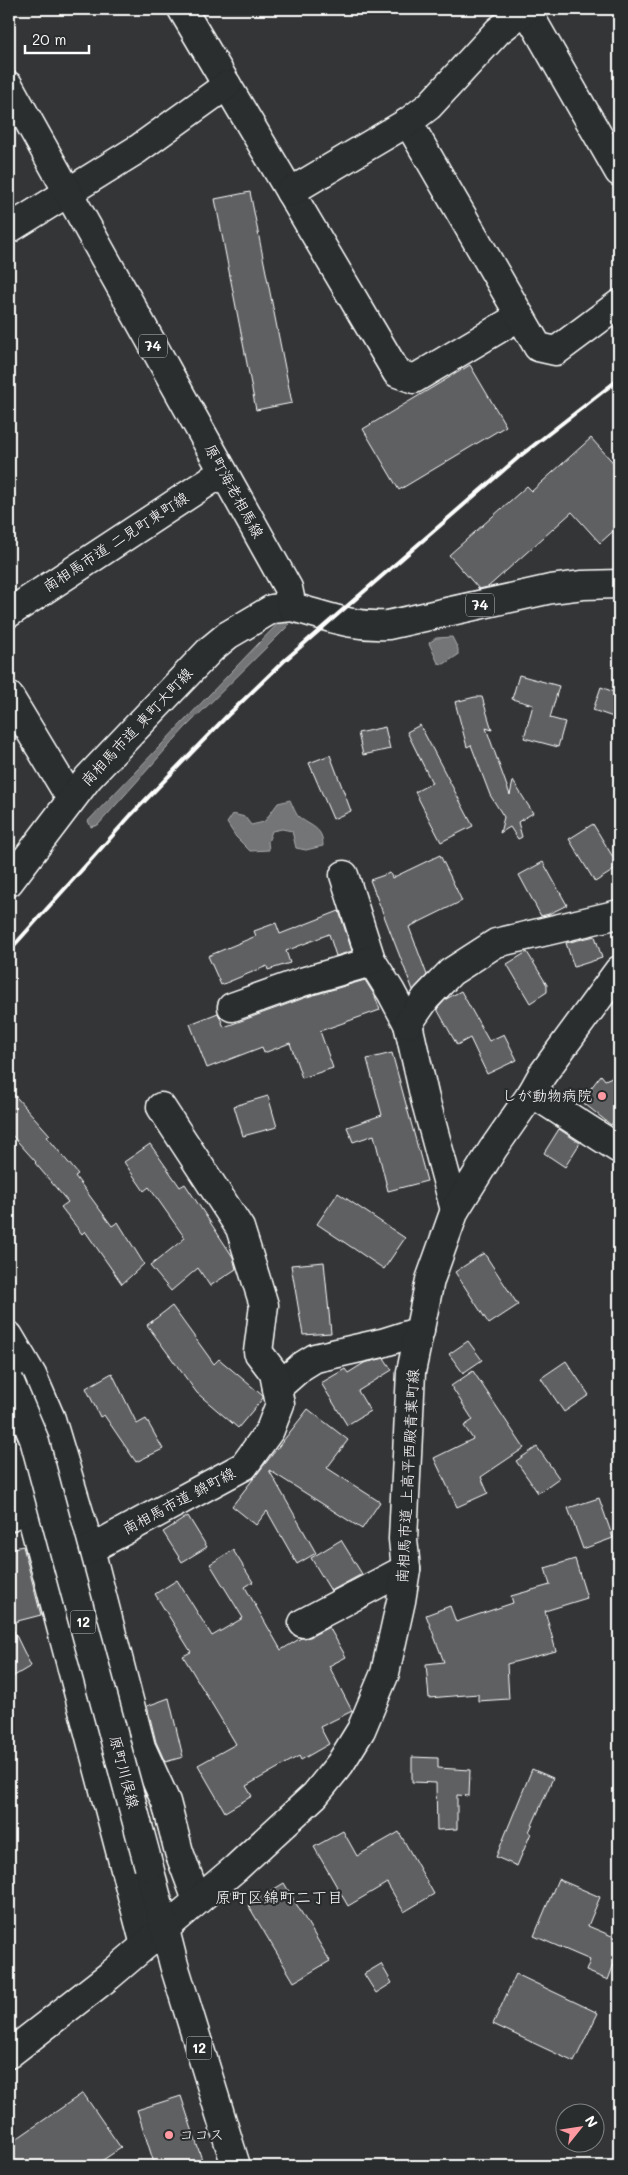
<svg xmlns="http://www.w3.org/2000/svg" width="628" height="2175" font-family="Mali,'Klee One',sans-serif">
  <rect width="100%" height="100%" fill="#333536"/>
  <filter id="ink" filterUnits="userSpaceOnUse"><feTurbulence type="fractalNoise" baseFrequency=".02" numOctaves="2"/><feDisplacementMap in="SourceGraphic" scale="10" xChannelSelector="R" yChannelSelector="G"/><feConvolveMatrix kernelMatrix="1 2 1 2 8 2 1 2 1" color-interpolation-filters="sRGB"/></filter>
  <g filter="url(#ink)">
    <g fill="#737576" stroke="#abacad">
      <polygon points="283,618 289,625 184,729 98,825 91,827 88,821"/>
      <polygon points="452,637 458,649 458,655 444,664 438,663 429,643 436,638"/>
      <path d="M290 800C292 804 296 815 299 817 311 827 323 827 323 846L306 850 296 848 292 831 282 829 272 831 268 842 269 850 250 851 236 837 227 823 233 814 245 817 251 825 264 822 278 803Z"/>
    </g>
    <g fill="#5f6162" stroke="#fff">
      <polygon points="250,192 292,403 256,410 215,199"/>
      <polygon points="470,365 506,426 399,490 363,429"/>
      <polygon points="591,438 619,469 619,526 600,543 572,512 488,587 479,589 449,555 527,486 532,491"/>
      <polygon points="519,675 559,686 550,718 565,722 558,747 524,738 533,705 512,699"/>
      <polygon points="601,687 619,694 619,719 593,710"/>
      <polygon points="475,697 482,697 492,730 486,728 510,795 513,781 533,813 518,822 522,837 518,839 510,827 500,833 504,817 490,795 471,745 467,747 455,702"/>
      <polygon points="420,725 473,826 441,842 415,792 432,783 407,732"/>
      <polygon points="385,727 390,749 363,755 358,733"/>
      <polygon points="330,755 351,811 333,819 309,763"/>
      <polygon points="593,824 619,867 595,882 569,839"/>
      <polygon points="440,855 462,901 409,927 427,975 413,990 370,880 390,873 392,878"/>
      <polygon points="543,862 567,905 549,914 541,916 519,875"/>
      <polygon points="339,911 352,951 336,956 329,934 286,951 290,963 268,970 267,966 221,985 208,956 256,936 254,931 276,923 280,934"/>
      <polygon points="595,936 602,958 574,967 566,943"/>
      <polygon points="527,952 547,985 547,992 530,1003 507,964"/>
      <polygon points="365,980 375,996 380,1010 320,1031 333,1068 302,1078 290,1043 264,1053 262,1047 207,1068 190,1024 218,1013 224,1027 307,997"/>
      <polygon points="461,991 489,1041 504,1034 517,1060 487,1074 470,1038 457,1045 437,1009 446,999"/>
      <polygon points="392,1053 427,1181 388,1191 374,1135 353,1142 347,1127 382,1115 367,1059"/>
      <polygon points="619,1074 619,1115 611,1125 581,1101 601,1075 605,1080"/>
      <polygon points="9,1089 50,1135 47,1137 78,1174 75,1176 112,1226 118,1222 144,1264 122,1284 85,1231 82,1234 61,1207 68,1202 35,1163 36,1162 9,1132"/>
      <polygon points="268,1096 277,1127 243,1136 234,1106"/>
      <polygon points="559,1129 580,1143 565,1167 544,1153"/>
      <polygon points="150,1144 180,1187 185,1184 233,1257 236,1269 210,1286 198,1268 171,1291 150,1266 185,1238 149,1187 144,1191 124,1162"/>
      <polygon points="338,1193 405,1238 384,1269 317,1224"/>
      <polygon points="484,1253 518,1305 489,1324 455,1272"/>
      <polygon points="324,1262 331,1333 303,1335 291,1265"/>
      <polygon points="172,1306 214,1364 219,1359 263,1396 263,1398 238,1428 197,1393 147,1325"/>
      <polygon points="468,1341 482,1360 463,1373 449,1354"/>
      <polygon points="384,1358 392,1370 358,1391 370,1411 347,1425 321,1383 345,1369 348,1373 364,1363"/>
      <polygon points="566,1361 589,1395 564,1412 541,1378"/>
      <polygon points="473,1371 524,1448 481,1477 488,1493 457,1507 434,1458 473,1439 464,1426 473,1420 451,1386"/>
      <polygon points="112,1373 137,1424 146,1419 163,1449 136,1462 104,1415 100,1417 86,1388"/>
      <polygon points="308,1409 348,1440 327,1468 380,1502 362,1529 269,1470 316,1553 297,1564 267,1511 256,1525 232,1506"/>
      <polygon points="537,1447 559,1478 538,1493 516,1461"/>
      <polygon points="599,1498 613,1538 583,1549 568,1508"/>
      <polygon points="188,1516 207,1547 182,1562 163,1532"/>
      <polygon points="341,1540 362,1574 331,1591 311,1558"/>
      <polygon points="23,1546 41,1615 10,1623 31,1666 9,1679 9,1549"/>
      <polygon points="233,1550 253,1582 245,1587 281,1650 301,1638 310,1637 329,1627 346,1657 329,1666 352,1711 320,1727 329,1744 301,1760 299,1756 246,1786 252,1796 225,1812 198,1765 236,1744 183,1656 191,1652 155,1594 177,1580 212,1636 243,1618 210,1564"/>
      <polygon points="575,1559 587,1598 545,1611 556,1651 507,1664 509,1699 478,1701 478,1694 429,1698 426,1664 444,1662 426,1615 450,1606 456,1622 513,1603 511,1596 550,1585 545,1568"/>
      <polygon points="169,1698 183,1757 165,1762 156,1742 147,1706"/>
      <polygon points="412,1757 438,1758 438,1768 470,1770 469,1796 457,1795 457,1829 437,1830 436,1783 412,1782"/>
      <polygon points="532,1769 553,1778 529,1832 531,1833 517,1866 496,1857"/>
      <polygon points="343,1831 357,1856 399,1832 434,1894 404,1912 387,1883 348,1906 314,1847"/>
      <polygon points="558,1879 600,1897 588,1926 619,1939 619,1951 608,1980 586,1971 590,1960 534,1936"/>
      <polygon points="284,1883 330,1961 294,1982 248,1905"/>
      <polygon points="381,1964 392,1983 376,1993 364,1974"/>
      <polygon points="516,1974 598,2013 574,2062 493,2024"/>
      <polygon points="83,2093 121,2148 94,2166 9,2166 9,2144"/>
      <polygon points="181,2096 202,2160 182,2166 155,2166 137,2110"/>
    </g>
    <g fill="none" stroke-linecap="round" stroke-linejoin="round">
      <g stroke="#fff" stroke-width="31">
        <g id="minor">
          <polyline points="182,9 397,373 414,379 520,316"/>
          <polyline points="526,9 619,172"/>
          <polyline points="408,122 538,347 556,351 619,304"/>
          <polyline points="290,192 408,122 429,106 498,31 526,9"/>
          <polyline points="9,229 138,149 227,85"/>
          <polyline points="9,613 223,472"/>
          <polyline points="9,696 71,799"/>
          <polyline points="344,875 371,960 391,992 408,1024 425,1099 455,1210"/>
          <polyline points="9,882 88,778 211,649 228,635 272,609 292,607"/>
          <polyline points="232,1007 302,982 364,964 371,960"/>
          <polyline points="408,1024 426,998 451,972 496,943 619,914"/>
          <polyline points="532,1093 619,1149"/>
          <polyline points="9,1336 32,1375 51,1419 90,1549 141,1747 166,1802 179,1852 197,1900"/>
          <polyline points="277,1388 302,1366 315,1358 382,1343 420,1331"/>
          <polyline points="9,1438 29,1506 145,1945"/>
          <polyline points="9,1517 29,1506"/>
          <polyline points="83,1553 244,1466 270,1430 280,1404 274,1373 258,1352 264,1305 240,1228 161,1107"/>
          <polyline points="303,1623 406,1569"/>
          <polyline points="9,2054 109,1976 236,1868 315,1795 340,1764 361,1730 385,1673 401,1601 406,1569 403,1539 411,1372 430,1280 455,1210 493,1149 532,1093 542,1075 619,970"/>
        </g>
      </g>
      <g stroke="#fff" stroke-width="31">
        <g id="major">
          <path d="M9 86 288 588 292 607C327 616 350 627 388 625L551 589 583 585 619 584"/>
          <polyline points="149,1867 174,1965 236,2166"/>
        </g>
      </g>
      <use href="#minor" stroke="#2a2d2e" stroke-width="28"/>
      <use href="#major" stroke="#2a2d2e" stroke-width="28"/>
      <polyline stroke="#fff" stroke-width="4" points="9,951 131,815 227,716 284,661 520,456 619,379"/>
      <g stroke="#fff" stroke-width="31" stroke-linecap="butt">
        <polyline id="major-bridge" points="9,1380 34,1439 149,1867"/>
      </g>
      <use href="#major-bridge" stroke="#2a2d2e" stroke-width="28"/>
    </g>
  </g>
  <g fill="#ff9aa2" stroke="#2a2d2e" stroke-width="2">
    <circle cx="602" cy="1096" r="5"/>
    <circle cx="169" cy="2135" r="5"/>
  </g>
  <g text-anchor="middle" stroke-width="4.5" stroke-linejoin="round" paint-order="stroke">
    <g fill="#2a2d2e" stroke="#bfc0c0" stroke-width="1">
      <rect x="139" y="334.5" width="28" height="23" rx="4"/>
      <rect x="466" y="593.5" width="28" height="23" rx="4"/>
      <rect x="70.5" y="1610.5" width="25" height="23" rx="4"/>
      <rect x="186.5" y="2036.5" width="25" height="23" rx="4"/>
    </g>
    <g font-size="14" font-weight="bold" fill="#fff">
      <text x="153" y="351">74</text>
      <text x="480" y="610">74</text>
      <text x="83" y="1627">12</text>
      <text x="199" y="2053">12</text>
    </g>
    <g font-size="15" fill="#fff" stroke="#2a2d2e">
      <text transform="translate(234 491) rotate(61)" y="5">原町海老相馬線</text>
      <text transform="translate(116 542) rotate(-33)" y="5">南相馬市道 二見町東町線</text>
      <text transform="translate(137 727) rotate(-47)" y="5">南相馬市道 東町大町線</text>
      <text transform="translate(408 1476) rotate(-87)" y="5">南相馬市道 上高平西殿青葉町線</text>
      <text transform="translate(179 1501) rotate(-28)" y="5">南相馬市道 錦町線</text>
      <text transform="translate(124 1772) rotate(75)" y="5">原町川俣線</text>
    </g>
    <g font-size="15" fill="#fff" stroke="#2a2d2e" text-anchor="end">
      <text x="592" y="1101">しが動物病院</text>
      <text x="179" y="2140" text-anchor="start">ココス</text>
    </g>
    <g font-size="16" fill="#fff" stroke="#2a2d2e">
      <text x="279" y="1903">原町区錦町二丁目</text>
    </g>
  </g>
  <rect width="628" height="2175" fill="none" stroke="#2a2d2e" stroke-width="30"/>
  <rect x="15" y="15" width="598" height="2145" fill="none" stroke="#fff" stroke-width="2" filter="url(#ink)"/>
  <g transform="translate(580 2128) rotate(60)"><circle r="24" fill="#2a2d2e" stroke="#7f8182"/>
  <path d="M0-4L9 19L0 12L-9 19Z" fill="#ff9aa2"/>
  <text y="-8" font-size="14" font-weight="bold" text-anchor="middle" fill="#ffffff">N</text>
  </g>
  <path d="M25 45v8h64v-8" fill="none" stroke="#ffffff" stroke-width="2.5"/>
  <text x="32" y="45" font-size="15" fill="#ffffff" stroke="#2a2d2e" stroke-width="4" paint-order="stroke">20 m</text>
</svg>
